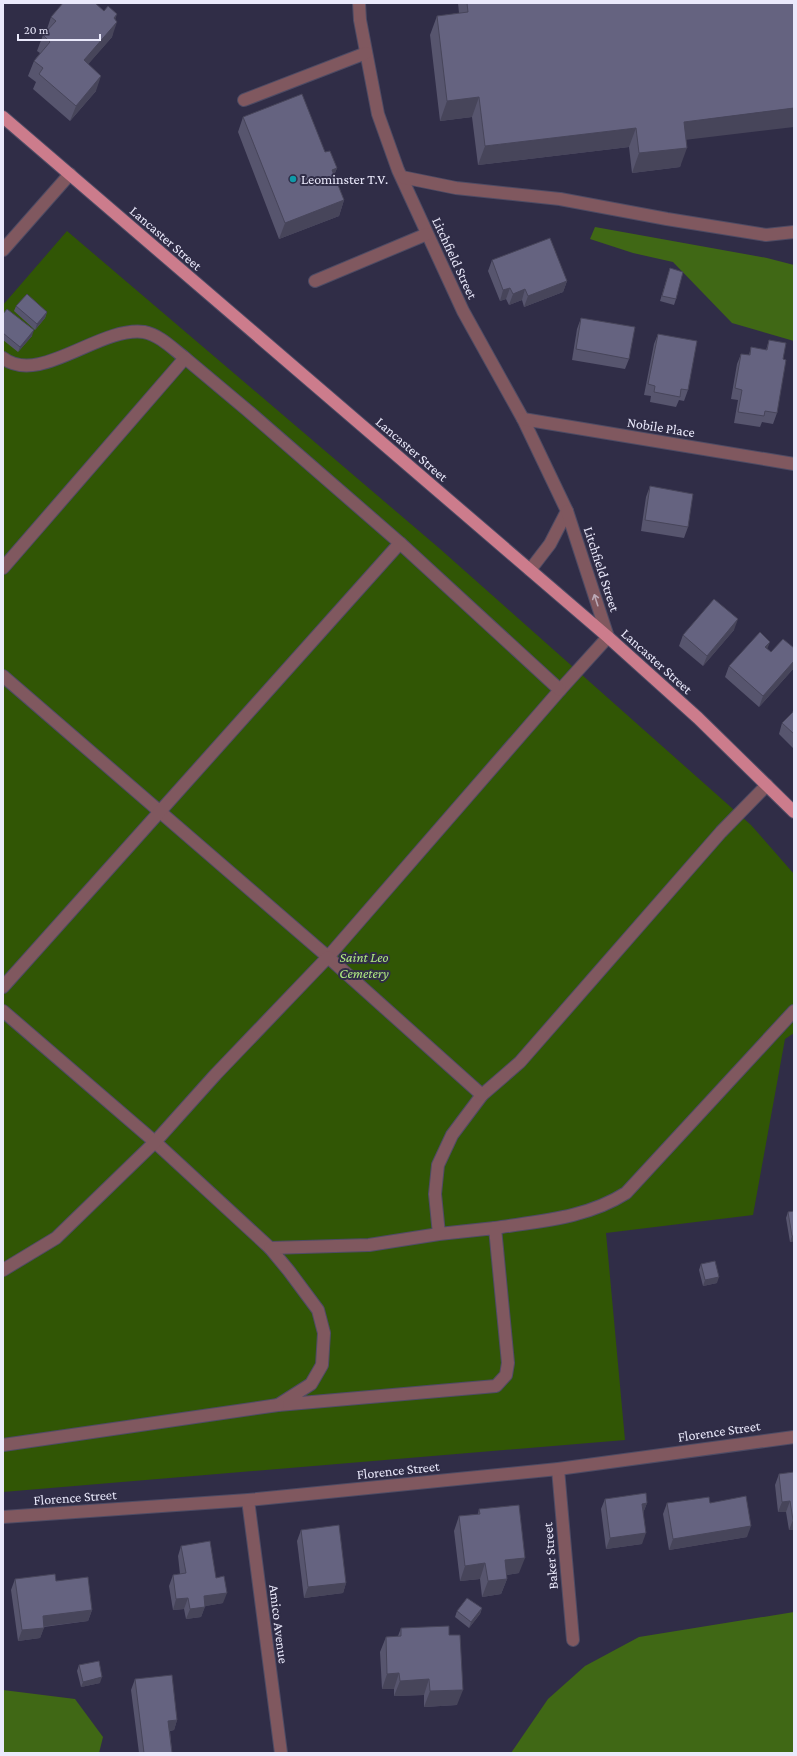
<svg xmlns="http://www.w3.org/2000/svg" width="797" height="1756" font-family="'Crimson Pro',serif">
  <rect width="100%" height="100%" fill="#302d47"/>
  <polygon fill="#315605" points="67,231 439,548 751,825 794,874 794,1033 785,1039 753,1215 606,1233 625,1440 3,1492 3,305"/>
  <g fill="#406815">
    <polygon points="595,227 767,258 794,265 794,341 732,323 673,262 633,253 590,239"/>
    <polygon points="794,1612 794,1753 511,1753 548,1699 585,1666 639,1637"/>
    <polygon points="3,1690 75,1699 103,1737 99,1753 3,1753"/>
  </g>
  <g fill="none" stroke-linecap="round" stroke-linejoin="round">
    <g stroke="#4e4b64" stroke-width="14">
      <g id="minor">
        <polyline points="359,3 360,20 378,114 398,170 463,311 523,419 567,511 550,544 530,570"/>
        <polyline points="244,100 366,53"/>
        <polyline points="402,177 456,188 560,199 667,219 766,235 794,232"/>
        <polyline points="3,250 70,174"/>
        <polyline points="315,281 427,234"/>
        <path d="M3 358C40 386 99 326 144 332 160 335 173 349 185 358"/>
        <polyline points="523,419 794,464"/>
        <polyline points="3,568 185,358 247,410 400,543"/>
        <polyline points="3,676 328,957 560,690 608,637 567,511"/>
        <polyline points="3,987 400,543 560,690"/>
        <polyline points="3,1011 155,1142 270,1248"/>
        <path d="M495 1228C540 1221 587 1218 626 1193L794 1011"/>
        <polyline points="439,1234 369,1245 270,1248 289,1271 318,1310 324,1333 322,1365 311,1384 278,1405 496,1386 506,1375 508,1363 495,1228 439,1234 435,1194 438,1165 452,1135 482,1095 520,1062 721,832 767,785"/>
        <polyline points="3,1270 56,1238 155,1142 216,1074 328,957 482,1095"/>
        <polyline points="3,1445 278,1405"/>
        <polyline points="558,1469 573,1640"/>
        <polyline points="248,1500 281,1753"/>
        <polyline points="3,1517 248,1500 558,1469 794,1437"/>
      </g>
    </g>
    <g stroke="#4e4b64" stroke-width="14">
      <polyline id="major" points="3,117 608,637 698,718 794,812"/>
    </g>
    <use href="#minor" stroke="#80585f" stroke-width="12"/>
    <use href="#major" stroke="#cc7c8c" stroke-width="12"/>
  </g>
  <g fill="#57556e">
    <polygon points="458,3 794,3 686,140 680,167 632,173 629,147 478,165 472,117 440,121 430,35 437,16 459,13"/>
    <polygon points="51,17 115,20 112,37 88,64 96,91 70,121 33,89 36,82 28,76 34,61 40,53 37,51 43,35 46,32"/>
    <polygon points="243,117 325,152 337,168 334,175 344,200 339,216 279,239 238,132"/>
    <polygon points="492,260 567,281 563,292 524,307 522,300 509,305 506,299 500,301 488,271"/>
    <polygon points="670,268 676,299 674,305 660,301"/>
    <polygon points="16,306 47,312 45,318 35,330 14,311"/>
    <polygon points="3,314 32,336 18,352 3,340"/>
    <polygon points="581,318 629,359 625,369 572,360 577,329"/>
    <polygon points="658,334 688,390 684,401 679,400 676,407 650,402 651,396 644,395 654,344"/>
    <polygon points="769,340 783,359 777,413 773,424 762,422 760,427 734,423 738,400 731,399 737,364 741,354 749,355 751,347 766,350"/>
    <polygon points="650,486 688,527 684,538 641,531 646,497"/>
    <polygon points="734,630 703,666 679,646 683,635"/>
    <polygon points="794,648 794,668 759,707 725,677 729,666 767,649 771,652"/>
    <polygon points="794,707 794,749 779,734 782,723 792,714"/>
    <polygon points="794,1211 794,1241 790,1242 786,1218 788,1212"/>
    <polygon points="701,1264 717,1283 703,1286 699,1270"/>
    <polygon points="794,1472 794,1530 789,1530 786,1512 778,1512 775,1485 779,1474"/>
    <polygon points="605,1499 647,1503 643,1513 642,1544 606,1549 601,1509"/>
    <polygon points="667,1503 747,1537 669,1550 663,1514"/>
    <polygon points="479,1509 519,1573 507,1575 507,1579 501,1594 482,1597 480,1579 460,1581 454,1531 459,1516 478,1514"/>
    <polygon points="301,1530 346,1583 343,1593 304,1598 297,1541"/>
    <polygon points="181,1546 216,1578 223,1603 205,1606 201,1617 186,1619 184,1609 173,1610 169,1586 173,1575 180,1574 178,1556"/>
    <polygon points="15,1579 56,1581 92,1610 88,1621 44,1627 40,1638 18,1641 11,1590"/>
    <polygon points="482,1608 480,1614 469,1628 455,1617 457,1611"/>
    <polygon points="401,1628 449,1635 457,1705 424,1707 424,1695 394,1696 394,1689 382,1689 380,1652 386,1637 398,1636"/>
    <polygon points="79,1665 100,1683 81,1687 77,1671"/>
    <polygon points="135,1679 177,1720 174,1730 170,1731 172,1753 139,1753 131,1690"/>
  </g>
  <g fill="#47455a">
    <polygon points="117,14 113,27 117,22 112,37 78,76 84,60"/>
    <polygon points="101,76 96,91 70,121 76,106"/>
    <polygon points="479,97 472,117 440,121 447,101"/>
    <polygon points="794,108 794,127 676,141 684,122"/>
    <polygon points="636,128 629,147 478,165 485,146"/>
    <polygon points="687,148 680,167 632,173 639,153"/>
    <polygon points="337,168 331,183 332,170"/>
    <polygon points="344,200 339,216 279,239 285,223"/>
    <polygon points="567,281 563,292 524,307 528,296"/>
    <polygon points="510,288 506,299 500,301 503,290"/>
    <polygon points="525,289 522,300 509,305 513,294"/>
    <polygon points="47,312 45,318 35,330 37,324"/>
    <polygon points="34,330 32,336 18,352 20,347"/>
    <polygon points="738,619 734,630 703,666 707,656"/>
    <polygon points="770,642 766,652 765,647"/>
    <polygon points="794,661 794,668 759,707 763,696"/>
    <polygon points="792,1236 794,1236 794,1241 790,1242"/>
    <polygon points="719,1277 717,1283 703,1286 705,1280"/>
    <polygon points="790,1501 786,1512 778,1512 782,1502"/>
    <polygon points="647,1503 643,1513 642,1504"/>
    <polygon points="794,1519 794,1530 789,1530 793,1520"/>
    <polygon points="751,1526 747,1537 669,1550 673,1539"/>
    <polygon points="646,1533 642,1544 606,1549 610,1538"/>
    <polygon points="525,1558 519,1573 500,1576 505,1560"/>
    <polygon points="485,1563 480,1579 460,1581 465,1566"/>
    <polygon points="507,1579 501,1594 482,1597 488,1581"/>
    <polygon points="346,1583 343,1593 304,1598 308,1587"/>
    <polygon points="227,1593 223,1603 200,1607 204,1596"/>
    <polygon points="188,1598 184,1609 173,1610 176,1599"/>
    <polygon points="205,1607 201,1617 186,1619 190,1609"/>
    <polygon points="482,1608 480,1614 469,1628 471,1622"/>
    <polygon points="92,1610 88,1621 39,1627 43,1616"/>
    <polygon points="44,1628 40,1638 18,1641 22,1630"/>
    <polygon points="399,1673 394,1689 382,1689 387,1674"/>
    <polygon points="102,1677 100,1683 81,1687 83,1682"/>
    <polygon points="429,1679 424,1695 394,1696 400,1681"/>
    <polygon points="463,1690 457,1705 424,1707 430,1691"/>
    <polygon points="177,1720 174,1730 164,1732 168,1721"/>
  </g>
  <g fill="#656380" stroke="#47455a">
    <polygon points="63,3 95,3 104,11 108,6 117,14 114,18 117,22 84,60 101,76 76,106 39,74 43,68 34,61 50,42 43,35 56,21 51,17"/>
    <polygon points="467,3 794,3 794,108 684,122 687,148 639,153 636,128 485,146 479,97 447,101 437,16 468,12"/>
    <polygon points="302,94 325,152 330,151 337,168 332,170 344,200 285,223 243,117"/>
    <polygon points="550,238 567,281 528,296 525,289 513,294 510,288 503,290 492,260"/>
    <polygon points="670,268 683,272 676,299 662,296"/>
    <polygon points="27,294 47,312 37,324 16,306"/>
    <polygon points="7,309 34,330 20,347 3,333 3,314"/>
    <polygon points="581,318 635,327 629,359 576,349"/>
    <polygon points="658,334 697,341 688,390 681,389 680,397 654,392 655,386 648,384"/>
    <polygon points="769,340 786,343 783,359 786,360 777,413 765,411 764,416 738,412 742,390 735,388 741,354 750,355 751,347 767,350"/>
    <polygon points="650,486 693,494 688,527 645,520"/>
    <polygon points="714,599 738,619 707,656 683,635"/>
    <polygon points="760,632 770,642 765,647 771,652 783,639 794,648 794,661 763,696 729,666"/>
    <polygon points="794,711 794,734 782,723"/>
    <polygon points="794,1211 794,1236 792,1236 788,1212"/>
    <polygon points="715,1261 719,1277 705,1280 701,1264"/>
    <polygon points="794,1472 794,1519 793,1520 790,1501 782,1502 779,1474"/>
    <polygon points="646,1493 647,1503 642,1504 646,1533 610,1538 605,1499"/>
    <polygon points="746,1496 751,1526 673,1539 667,1503 709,1497 710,1503"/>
    <polygon points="519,1505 525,1558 505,1560 507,1579 488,1581 485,1563 465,1566 459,1516 480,1514 479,1509"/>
    <polygon points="339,1525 346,1583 308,1587 301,1530"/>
    <polygon points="210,1541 216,1578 224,1576 227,1593 204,1596 205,1607 190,1609 188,1598 176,1599 173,1575 186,1573 181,1546"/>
    <polygon points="55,1574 56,1581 88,1577 92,1610 43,1616 44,1628 22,1630 15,1579"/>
    <polygon points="467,1598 482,1608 471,1622 457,1611"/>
    <polygon points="449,1626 449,1635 460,1635 463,1690 430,1691 429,1679 400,1681 399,1673 387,1674 386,1637 401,1636 401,1628"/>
    <polygon points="99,1661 102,1677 83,1682 79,1665"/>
    <polygon points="172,1675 177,1720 168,1721 172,1753 144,1753 135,1679"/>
  </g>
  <defs><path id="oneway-shaft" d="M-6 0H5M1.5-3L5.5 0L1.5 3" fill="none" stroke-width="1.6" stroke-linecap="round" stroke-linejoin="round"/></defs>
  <use stroke="#baa8b5" href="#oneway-shaft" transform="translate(596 600) rotate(-108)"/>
  <circle fill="#0f9aa8" stroke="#302d47" stroke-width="1.5" cx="293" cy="179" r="4"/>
  <g text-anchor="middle" stroke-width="4" stroke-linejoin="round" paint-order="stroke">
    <g font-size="14" fill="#eae9fb" stroke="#302d47" text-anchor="start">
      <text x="301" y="184">Leominster T.V.</text>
    </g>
    <g font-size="14" fill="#eae9fb" stroke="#302d47">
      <text transform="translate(166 238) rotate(41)" y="5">Lancaster Street</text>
      <text transform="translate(455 258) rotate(65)" y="5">Litchfield Street</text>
      <text transform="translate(661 427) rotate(9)" y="5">Nobile Place</text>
      <text transform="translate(412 449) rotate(41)" y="5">Lancaster Street</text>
      <text transform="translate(602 569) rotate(72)" y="5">Litchfield Street</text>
      <text transform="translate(657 661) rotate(42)" y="5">Lancaster Street</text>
      <text transform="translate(719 1431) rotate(-8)" y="5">Florence Street</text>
      <text transform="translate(398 1470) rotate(-6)" y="5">Florence Street</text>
      <text transform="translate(75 1497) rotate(-4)" y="5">Florence Street</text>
      <text transform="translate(550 1556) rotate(-95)" y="5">Baker Street</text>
      <text transform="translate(279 1624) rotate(83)" y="5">Amico Avenue</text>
    </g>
    <g font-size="14" font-style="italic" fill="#b0ea81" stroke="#302d47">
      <text x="364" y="962">Saint Leo<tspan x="364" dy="16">Cemetery</tspan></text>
    </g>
  </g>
  <rect width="797" height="1756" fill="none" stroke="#eae9fb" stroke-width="8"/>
  <path d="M18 34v6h82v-6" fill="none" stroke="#eae9fb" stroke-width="2"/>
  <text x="24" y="34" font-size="12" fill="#eae9fb" stroke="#302d47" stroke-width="3" paint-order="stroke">20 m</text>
</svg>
